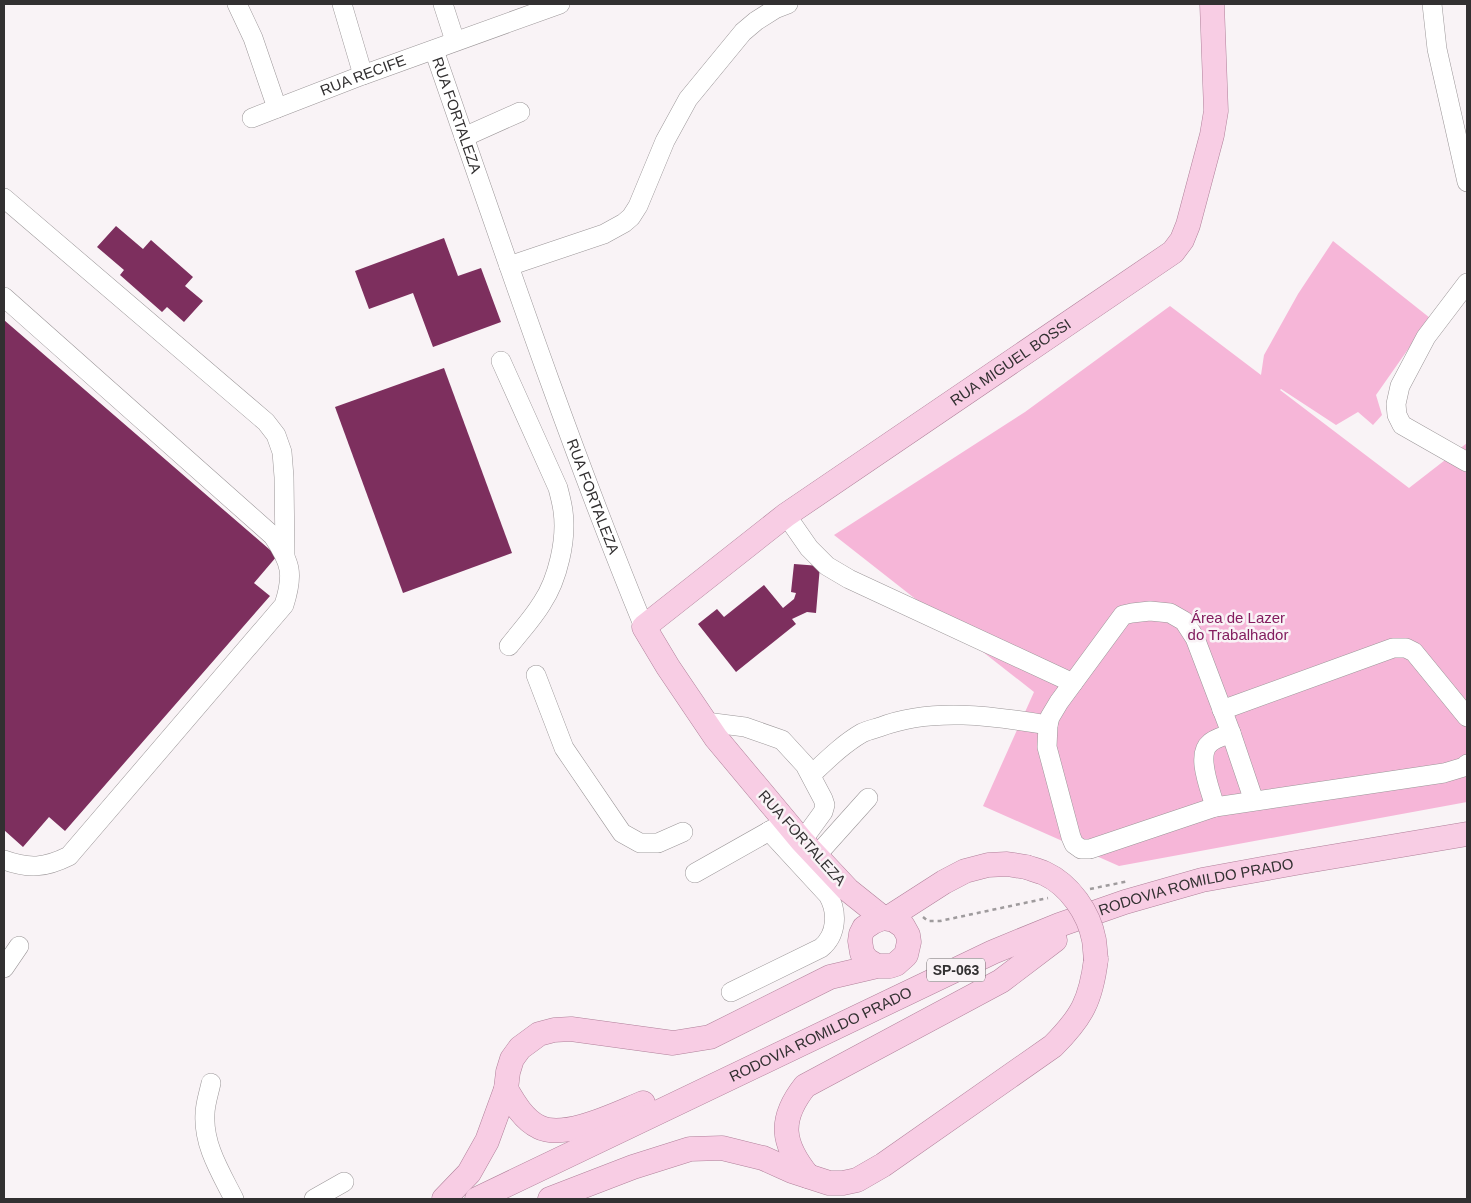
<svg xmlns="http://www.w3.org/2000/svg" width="1471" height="1203" font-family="Arial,sans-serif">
  <rect width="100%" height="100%" fill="#f9f3f6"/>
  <polygon fill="#f6b6d8" points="1333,241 1430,318 1376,395 1382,415 1373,425 1358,412 1336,425 1281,389 1280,390 1409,488 1467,443 1467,802 1119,866 983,806 1034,692 834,535 1025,412 1170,306 1261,375 1264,355 1298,294"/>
  <g fill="#7d2f5e">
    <polygon points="116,226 143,249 151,240 193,277 185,286 203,301 184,322 167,307 162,312 120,275 124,270 97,247"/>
    <polygon points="444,238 458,276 481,268 501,322 433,347 413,293 369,309 355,271"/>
    <polygon points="4,320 277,556 254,583 270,596 65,831 49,817 23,847 4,830"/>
    <polygon points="444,368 512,553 403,593 335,407"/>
    <polygon points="794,564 820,566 816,613 807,612 792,619 796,624 736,672 698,624 717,609 724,617 764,585 783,608 794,599 796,593 791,592"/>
  </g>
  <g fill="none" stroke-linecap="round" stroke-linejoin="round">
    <g stroke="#9b9698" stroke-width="20">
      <g id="minor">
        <polyline points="237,4 253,38 277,108"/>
        <polyline points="342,4 363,75"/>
        <polyline points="443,4 455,41"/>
        <polyline points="1432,4 1437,49 1467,182"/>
        <path id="s1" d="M434 50C501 243 566 437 644 627"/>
        <path id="s2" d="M252 118 363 75 560 4"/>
        <polyline points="464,137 520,112"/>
        <polyline points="4,198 266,422 276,435 282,452 284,477 285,554"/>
        <polyline points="509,266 604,234 624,223 631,217 638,206 665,141 688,99 743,32 756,21 775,9 788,4"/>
        <polyline points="1467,283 1426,337 1400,386 1396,404 1397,415 1402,425 1467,462"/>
        <path d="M4 297 273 536C291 563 294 574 284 605L69 856C45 868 29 869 4 860"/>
        <path d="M501 361 558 488C560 496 562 503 563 511 567 539 558 579 542 603 533 618 520 632 509 646"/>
        <polyline points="786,515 809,548 827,566 849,579 1073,683"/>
        <polyline points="536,675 564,748 622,833 640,843 658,843 683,832"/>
        <polyline points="1222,710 1393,648 1406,648 1414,652 1467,717"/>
        <polyline points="706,722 745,727 782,740 805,765 823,799 825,805 823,812 802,841"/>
        <path d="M811 775C827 760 843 744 862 733 868 730 874 729 880 727 932 707 994 716 1048 725"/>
        <polyline points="1254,801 1231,733 1195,638 1184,621 1170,613 1150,611 1132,613 1123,615 1059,702 1050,717 1048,725 1047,747 1071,837 1074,844 1081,849 1090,849 1215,807 1444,773 1464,767 1467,764"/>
        <path d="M1215 807C1211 791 1195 755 1210 743 1215 738 1225 736 1231 733"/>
        <polyline points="816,856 868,798"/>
        <polyline points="695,873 780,825"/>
        <polyline points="4,968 19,946"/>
        <path d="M731 992 821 948C837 935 838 912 828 895L769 831"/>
        <path d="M211 1083C209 1093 205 1104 205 1114 203 1145 221 1173 234 1199"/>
        <polyline points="314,1199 344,1182"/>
      </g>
    </g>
    <g stroke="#b0809a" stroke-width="25">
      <g id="major">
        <path id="s3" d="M883 918 848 890 802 841 716 738 668 667 644 627 786 515 1173 252 1182 240 1188 225 1212 135 1216 111 1212 4"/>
        <polyline points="888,918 944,882 965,871 988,865 1007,864 1026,867"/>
        <path d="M506 1089C514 1103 524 1120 539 1127 565 1140 618 1113 643 1103"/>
        <path d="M808 1176C782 1144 778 1120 805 1086L1001 981 1055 940"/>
        <polyline points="444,1199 469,1173 487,1141 506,1089 508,1072 512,1059 520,1048 539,1034 554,1030 571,1029 673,1043 710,1037 830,977 877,966 890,966 896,964 906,955 909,942 908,935 903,926 894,920 883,918 873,922 864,928 861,934 860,941 862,953 867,960 877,966"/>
        <path id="s4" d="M477 1199 993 952 1059 925 1125 902 1202 880 1301 862 1467 834"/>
        <path d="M550 1199 633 1167 690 1149 722 1148 763 1158 792 1171 829 1183H843L857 1180 883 1165 1053 1046C1082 1017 1091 1000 1096 959"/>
      </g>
    </g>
    <g stroke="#9f9b9d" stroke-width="2.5" stroke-dasharray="4 4" stroke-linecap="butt">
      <polyline points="1090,889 1129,881"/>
      <polyline points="923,917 928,921 940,921 1048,898"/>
    </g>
    <use href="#minor" stroke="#fff" stroke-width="19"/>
    <use href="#major" stroke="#f8cde4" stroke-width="24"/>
    <g stroke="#b0809a" stroke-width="25" stroke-linecap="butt">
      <path id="major-bridge" d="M1026 867C1032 869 1039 871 1044 873 1070 885 1089 913 1094 940 1095 946 1095 953 1096 959"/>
    </g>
    <use href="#major-bridge" stroke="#f8cde4" stroke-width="24"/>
  </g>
  <g text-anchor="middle" stroke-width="5" stroke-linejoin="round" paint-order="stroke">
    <rect fill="#f9f3f6" stroke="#6e6a6c" stroke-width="1" x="927" y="958.5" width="58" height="23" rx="4"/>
    <g font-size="14" font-weight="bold" fill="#323031">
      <text x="956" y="975">SP-063</text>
    </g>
    <g font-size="15" fill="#323031" stroke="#f9f3f6">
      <text dy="5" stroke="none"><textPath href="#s2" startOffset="119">RUA RECIFE</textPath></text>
      <text dy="5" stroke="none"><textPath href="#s1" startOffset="69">RUA FORTALEZA</textPath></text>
      <text dy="5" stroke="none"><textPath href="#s3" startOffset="831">RUA MIGUEL BOSSI</textPath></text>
      <text dy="5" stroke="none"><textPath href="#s1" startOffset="474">RUA FORTALEZA</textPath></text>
      <text transform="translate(802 838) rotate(48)" y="5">RUA FORTALEZA</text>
      <text dy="5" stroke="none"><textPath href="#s4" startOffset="786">RODOVIA ROMILDO PRADO</textPath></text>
      <text dy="5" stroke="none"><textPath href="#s4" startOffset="381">RODOVIA ROMILDO PRADO</textPath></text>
    </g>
    <g font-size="15" fill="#831d5f" stroke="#f9f3f6">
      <text x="1238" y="623">Área de Lazer<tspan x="1238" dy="17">do Trabalhador</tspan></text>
    </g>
  </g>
  <rect width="1471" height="1203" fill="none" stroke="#323031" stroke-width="10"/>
</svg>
